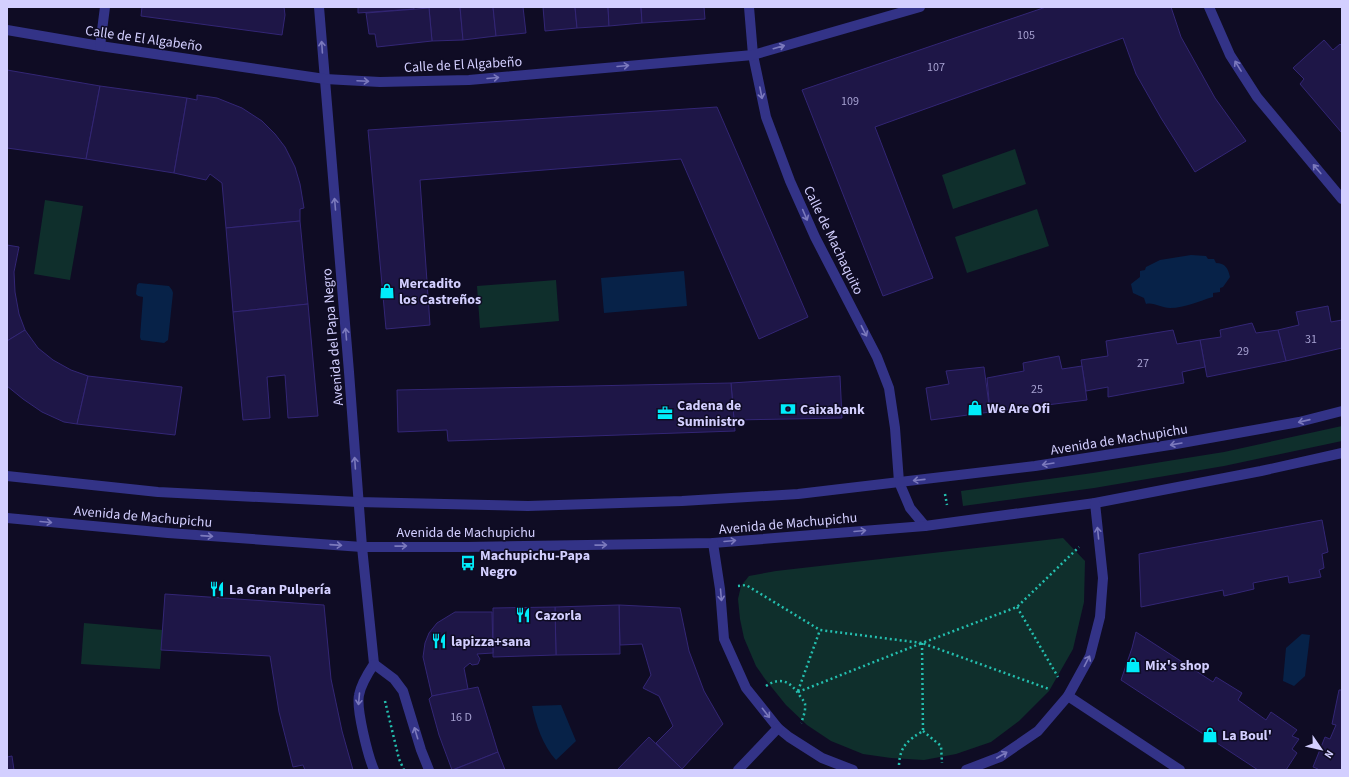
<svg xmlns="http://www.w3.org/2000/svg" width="1349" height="777" font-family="'Source Sans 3',sans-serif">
  <rect width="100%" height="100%" fill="#0f0c24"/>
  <g fill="#0f2f2c">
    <polygon points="1015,149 1026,184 953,209 942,175"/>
    <polygon points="45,200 83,206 70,280 34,274"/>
    <polygon points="1037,209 1049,246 967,273 955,237"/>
    <polygon points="556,280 559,321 480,328 477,286"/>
    <polygon points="1342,426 1342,441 1224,466 1094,488 963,506 961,491 1093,473 1224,452"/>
    <polygon points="1063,538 1085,561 1084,602 1073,649 1049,691 1019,721 991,742 956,754 924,760 891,758 863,754 831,741 807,725 786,705 765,679 756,666 744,638 740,619 738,599 741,586 749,576 776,571"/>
    <polygon points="84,623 163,630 160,669 81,664"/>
  </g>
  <g fill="#072248">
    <path d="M1191 255 1206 256 1208 259H1214L1216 263C1225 263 1228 268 1230 277L1223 287 1220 288V292L1213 293V297C1199 301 1185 308 1170 308 1161 308 1154 302 1146 304L1144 298 1133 293 1131 284 1140 277V271L1145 270 1146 267 1160 260Z"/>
    <polygon points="684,271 687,306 604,313 601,278"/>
    <polygon points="139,283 169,286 172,290 173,293 168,340 164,343 141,340 140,337 143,297 138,296 136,294 137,285"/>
    <polygon points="1302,634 1310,635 1305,676 1294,686 1283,681 1286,648"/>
    <path d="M561 705 576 741 556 760C543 746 536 725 532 706Z"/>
  </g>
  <g fill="#1e1647" stroke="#332675">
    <polygon points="142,7 284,7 285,15 282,35 141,16"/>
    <polygon points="358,7 414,7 414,9 358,13"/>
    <polygon points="432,7 460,7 463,40 432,41 429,8"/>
    <polygon points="460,7 493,7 496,36 463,40"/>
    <polygon points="493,7 523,7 526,33 496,36"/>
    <polygon points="543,7 575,7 577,28 545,31"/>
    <polygon points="575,7 608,7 609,26 577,28"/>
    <polygon points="608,7 641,7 642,23 609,26"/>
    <polygon points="641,7 704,7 705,19 642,23"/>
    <polygon points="1046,7 1171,7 1181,37 1215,98 1246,141 1195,172 1161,118 1136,74 1123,38 875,127 933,278 883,296 802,90"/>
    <polygon points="429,8 432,41 377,47 375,34 369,34 366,13"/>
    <polygon points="1324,40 1333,50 1340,44 1342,46 1342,133 1300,84 1304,79 1293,68"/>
    <polygon points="7,70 100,86 86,159 7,148"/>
    <polygon points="100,86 187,98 174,173 86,159"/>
    <polygon points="197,95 217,98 242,108 262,121 275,134 285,147 295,167 300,184 304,208 300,209 300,221 226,228 222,183 210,174 206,180 174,173 187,98 197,100"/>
    <polygon points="717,107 808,317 759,339 681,159 420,180 430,325 386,329 368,130"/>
    <polygon points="300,221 308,304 233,312 226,228"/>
    <polygon points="7,245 19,247 14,272 15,292 19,314 25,330 7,341"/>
    <polygon points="308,304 318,416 288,418 285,375 267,377 270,418 243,420 233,312"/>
    <polygon points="1328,306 1331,322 1342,320 1342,348 1286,361 1278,330 1299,325 1296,312"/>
    <polygon points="1252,323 1256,333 1278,330 1286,361 1207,377 1200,340 1221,337 1220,330"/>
    <polygon points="25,330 38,348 53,360 71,370 88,376 77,424 64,422 42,412 23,399 7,386 7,341"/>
    <polygon points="1173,330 1177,344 1200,340 1205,367 1182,372 1184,383 1108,397 1108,387 1086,391 1081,360 1108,356 1106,341"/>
    <polygon points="1059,356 1062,369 1082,366 1087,400 990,412 987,378 1024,371 1023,363"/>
    <polygon points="984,367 990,412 931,420 926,388 949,384 946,371"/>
    <polygon points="88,376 182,387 175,435 77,424"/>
    <polygon points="840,376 842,418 734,420 731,383"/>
    <polygon points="731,383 735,431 448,441 447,430 398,432 397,390"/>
    <polygon points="1322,520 1328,552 1322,554 1324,568 1319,570 1321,577 1289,583 1288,576 1253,583 1254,589 1224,596 1223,590 1141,607 1139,554"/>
    <polygon points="165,594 324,605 331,679 342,731 353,770 305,770 303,765 293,767 279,712 270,656 161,650"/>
    <polygon points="619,605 680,608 689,651 704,691 723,724 682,769 656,743 673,726 659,696 643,688 651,675 642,644 620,645"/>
    <polygon points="619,605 620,654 556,655 555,607"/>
    <polygon points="555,607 556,655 493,657 493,608"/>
    <polygon points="455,612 492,612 493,653 477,654 480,659 478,664 472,665 470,663 464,668 468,689 432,696 423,657 425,643 429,633 437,623"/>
    <polygon points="1136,632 1213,682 1216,677 1242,693 1238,700 1266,720 1271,712 1297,730 1292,736 1299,739 1292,749 1297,753 1286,770 1258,770 1121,680 1132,648"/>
    <polygon points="478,687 498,752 452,770 439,735 429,699 432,696"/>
    <polygon points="1339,690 1342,690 1342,770 1317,770 1318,769 1313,767 1325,737 1330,739 1336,725 1332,724"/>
    <polygon points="649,737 682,769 682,770 617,770"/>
    <polygon points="498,752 505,770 453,770"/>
    <polygon points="12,756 14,770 7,770 7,757"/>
  </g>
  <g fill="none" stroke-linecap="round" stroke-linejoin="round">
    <g stroke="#24bfaf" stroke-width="2.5" stroke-dasharray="2 3" stroke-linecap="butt">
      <polyline points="945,494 947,505"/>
      <polyline points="738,586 746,585 820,630 922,643 1017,607 1079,547"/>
      <polyline points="1017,607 1058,677"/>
      <polyline points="922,643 923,731"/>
      <path d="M766 686C781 676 791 682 800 696 802 699 805 702 805 704 806 710 803 718 801 723"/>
      <polyline points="798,691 820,630"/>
      <polyline points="798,692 922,643 1049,689"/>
      <polyline points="385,701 399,759 404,770"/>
      <polyline points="923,731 941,746 942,763"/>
      <path d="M899 765C900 746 908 740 923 731"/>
    </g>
    <g stroke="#333387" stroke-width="10">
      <path d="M319 7 349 372 362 547 374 664C368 673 361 684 359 695 356 709 368 756 374 770"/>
      <polyline points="749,7 753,55 766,117 790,181 815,237 877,357 889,388 895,428 899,482 910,508 925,526"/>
      <polyline points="1209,7 1230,55 1257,97 1342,199"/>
      <polyline points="7,30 100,46 325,79 380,82 469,80 753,55 920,7"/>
      <polyline points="100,46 105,7"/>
      <polyline points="7,476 158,492 358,502 528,506 682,501 798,494 1035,466 1176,444 1299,422 1342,411"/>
      <polyline points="7,518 168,533 362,547 467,547 713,543 925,526 1095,503 1261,471 1342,453"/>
      <polyline points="713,543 720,589 724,639 746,688 778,728 789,737 822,758 853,770"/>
      <polyline points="374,664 394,679 403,691 421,750 429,770"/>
      <polyline points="1068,696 1180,770"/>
      <polyline points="738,770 778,728"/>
      <polyline points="966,770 1000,757 1038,731 1068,696 1090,656 1100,617 1103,578 1095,503"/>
    </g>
  </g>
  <defs><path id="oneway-shaft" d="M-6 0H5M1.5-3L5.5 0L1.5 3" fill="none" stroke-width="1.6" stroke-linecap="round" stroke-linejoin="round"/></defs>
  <g stroke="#7b79bd">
    <use href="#oneway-shaft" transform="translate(322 47) rotate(-94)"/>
    <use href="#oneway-shaft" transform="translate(779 47) rotate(-16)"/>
    <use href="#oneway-shaft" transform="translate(623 66) rotate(-5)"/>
    <use href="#oneway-shaft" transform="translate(1238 66) rotate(-122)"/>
    <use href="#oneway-shaft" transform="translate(493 78) rotate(-5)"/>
    <use href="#oneway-shaft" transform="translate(363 81) rotate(3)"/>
    <use href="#oneway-shaft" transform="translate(761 93) rotate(79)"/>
    <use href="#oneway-shaft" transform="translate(1317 169) rotate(-130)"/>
    <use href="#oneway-shaft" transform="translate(335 204) rotate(-95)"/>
    <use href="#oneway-shaft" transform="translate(805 215) rotate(67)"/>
    <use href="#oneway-shaft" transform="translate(864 331) rotate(63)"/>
    <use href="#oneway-shaft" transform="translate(346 334) rotate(-95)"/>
    <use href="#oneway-shaft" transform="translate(1304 421) rotate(167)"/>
    <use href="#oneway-shaft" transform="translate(1176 444) rotate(170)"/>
    <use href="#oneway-shaft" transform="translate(355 463) rotate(-94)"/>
    <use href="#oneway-shaft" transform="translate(1048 464) rotate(171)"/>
    <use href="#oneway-shaft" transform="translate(919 480) rotate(174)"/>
    <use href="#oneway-shaft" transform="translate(46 522) rotate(5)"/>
    <use href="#oneway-shaft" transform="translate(860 531) rotate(-5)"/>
    <use href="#oneway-shaft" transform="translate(1098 533) rotate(-96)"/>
    <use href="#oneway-shaft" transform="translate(207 536) rotate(4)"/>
    <use href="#oneway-shaft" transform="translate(730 541) rotate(-5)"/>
    <use href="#oneway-shaft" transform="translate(336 545) rotate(4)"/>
    <use href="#oneway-shaft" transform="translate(601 545) rotate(-1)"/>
    <use href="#oneway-shaft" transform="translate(401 546) rotate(-1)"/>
    <use href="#oneway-shaft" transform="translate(721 595) rotate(85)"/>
    <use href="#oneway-shaft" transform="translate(1087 661) rotate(-63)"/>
    <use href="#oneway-shaft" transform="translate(359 699) rotate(95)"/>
    <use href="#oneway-shaft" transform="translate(766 713) rotate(52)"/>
    <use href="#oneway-shaft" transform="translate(416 733) rotate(-107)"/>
    <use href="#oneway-shaft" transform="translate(1002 755) rotate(-30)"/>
  </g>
  <defs>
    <g id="shop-bare" transform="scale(1.2)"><path d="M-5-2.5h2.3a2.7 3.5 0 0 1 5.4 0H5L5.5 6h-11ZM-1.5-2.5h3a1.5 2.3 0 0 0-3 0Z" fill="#00ecfa" stroke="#0f0c24" stroke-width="2.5" paint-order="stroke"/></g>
    <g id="bank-bare" transform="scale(1.2)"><path d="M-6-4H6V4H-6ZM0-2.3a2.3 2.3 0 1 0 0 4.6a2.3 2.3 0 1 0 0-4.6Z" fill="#00ecfa" stroke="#0f0c24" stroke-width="2.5" paint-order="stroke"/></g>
    <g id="office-bare" transform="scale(1.2)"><path d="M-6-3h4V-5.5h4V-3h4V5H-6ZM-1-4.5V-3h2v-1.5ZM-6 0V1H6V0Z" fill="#00ecfa" stroke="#0f0c24" stroke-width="2.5" paint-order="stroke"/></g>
    <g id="bus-bare" transform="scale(1.2)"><path d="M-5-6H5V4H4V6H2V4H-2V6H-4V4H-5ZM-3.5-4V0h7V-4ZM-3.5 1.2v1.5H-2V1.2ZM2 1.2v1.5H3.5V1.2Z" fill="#00ecfa" stroke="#0f0c24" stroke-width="2.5" paint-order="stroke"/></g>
    <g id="restaurant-bare" transform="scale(1.2)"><path d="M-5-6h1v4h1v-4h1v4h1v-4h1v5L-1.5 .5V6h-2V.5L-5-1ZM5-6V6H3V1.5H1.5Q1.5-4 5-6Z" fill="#00ecfa" stroke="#0f0c24" stroke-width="2.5" paint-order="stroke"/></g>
  </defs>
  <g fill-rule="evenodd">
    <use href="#shop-bare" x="387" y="291"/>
    <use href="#shop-bare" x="975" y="408"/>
    <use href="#bank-bare" x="788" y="409"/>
    <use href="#office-bare" x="665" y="413"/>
    <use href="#bus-bare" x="468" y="563"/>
    <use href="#restaurant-bare" x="217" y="589"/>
    <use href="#restaurant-bare" x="523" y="615"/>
    <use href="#restaurant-bare" x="439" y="641"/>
    <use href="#shop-bare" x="1133" y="665"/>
    <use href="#shop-bare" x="1210" y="735"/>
  </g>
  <g text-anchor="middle" stroke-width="3" stroke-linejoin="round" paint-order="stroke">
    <g font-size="12" fill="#a6a1d1">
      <text x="1026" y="39">105</text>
      <text x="936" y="71">107</text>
      <text x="850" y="105">109</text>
      <text x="1311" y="343">31</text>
      <text x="1243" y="355">29</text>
      <text x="1143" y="367">27</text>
      <text x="1037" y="393">25</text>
      <text x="461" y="721">16 D</text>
    </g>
    <g font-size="14" fill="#d3cfff" stroke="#0f0c24">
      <text transform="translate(144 38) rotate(8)" y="5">Calle de El Algabeño</text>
      <text transform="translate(463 64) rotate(-3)" y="5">Calle de El Algabeño</text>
      <text transform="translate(834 240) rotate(64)" y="5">Calle de Machaquito</text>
      <text transform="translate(332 337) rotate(-95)" y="5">Avenida del Papa Negro</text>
      <text transform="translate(1119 439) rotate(-9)" y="5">Avenida de Machupichu</text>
      <text transform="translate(143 516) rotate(5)" y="5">Avenida de Machupichu</text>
      <text transform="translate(788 523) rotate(-5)" y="5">Avenida de Machupichu</text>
      <text x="466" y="537">Avenida de Machupichu</text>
    </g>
    <g font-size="14" font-weight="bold" fill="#d3cfff" stroke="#0f0c24" text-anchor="start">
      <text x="399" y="288">Mercadito<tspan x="399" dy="16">los Castreños</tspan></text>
      <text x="677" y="410">Cadena de<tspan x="677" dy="16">Suministro</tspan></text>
      <text x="987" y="413">We Are Ofi</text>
      <text x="800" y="414">Caixabank</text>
      <text x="480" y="560">Machupichu-Papa<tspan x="480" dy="16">Negro</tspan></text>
      <text x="229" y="594">La Gran Pulpería</text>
      <text x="535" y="620">Cazorla</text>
      <text x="451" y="646">lapizza+sana</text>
      <text x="1145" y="670">Mix's shop</text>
      <text x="1222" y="740">La Boul'</text>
    </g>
  </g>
  <rect width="1349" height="777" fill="none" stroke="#d3cfff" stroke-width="16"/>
  <g transform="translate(1321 749) rotate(124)" stroke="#0f0c24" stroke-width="3" paint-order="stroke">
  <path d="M0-3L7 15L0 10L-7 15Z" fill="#d3cfff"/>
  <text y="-6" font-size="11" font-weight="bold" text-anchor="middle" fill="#d3cfff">N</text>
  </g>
</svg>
